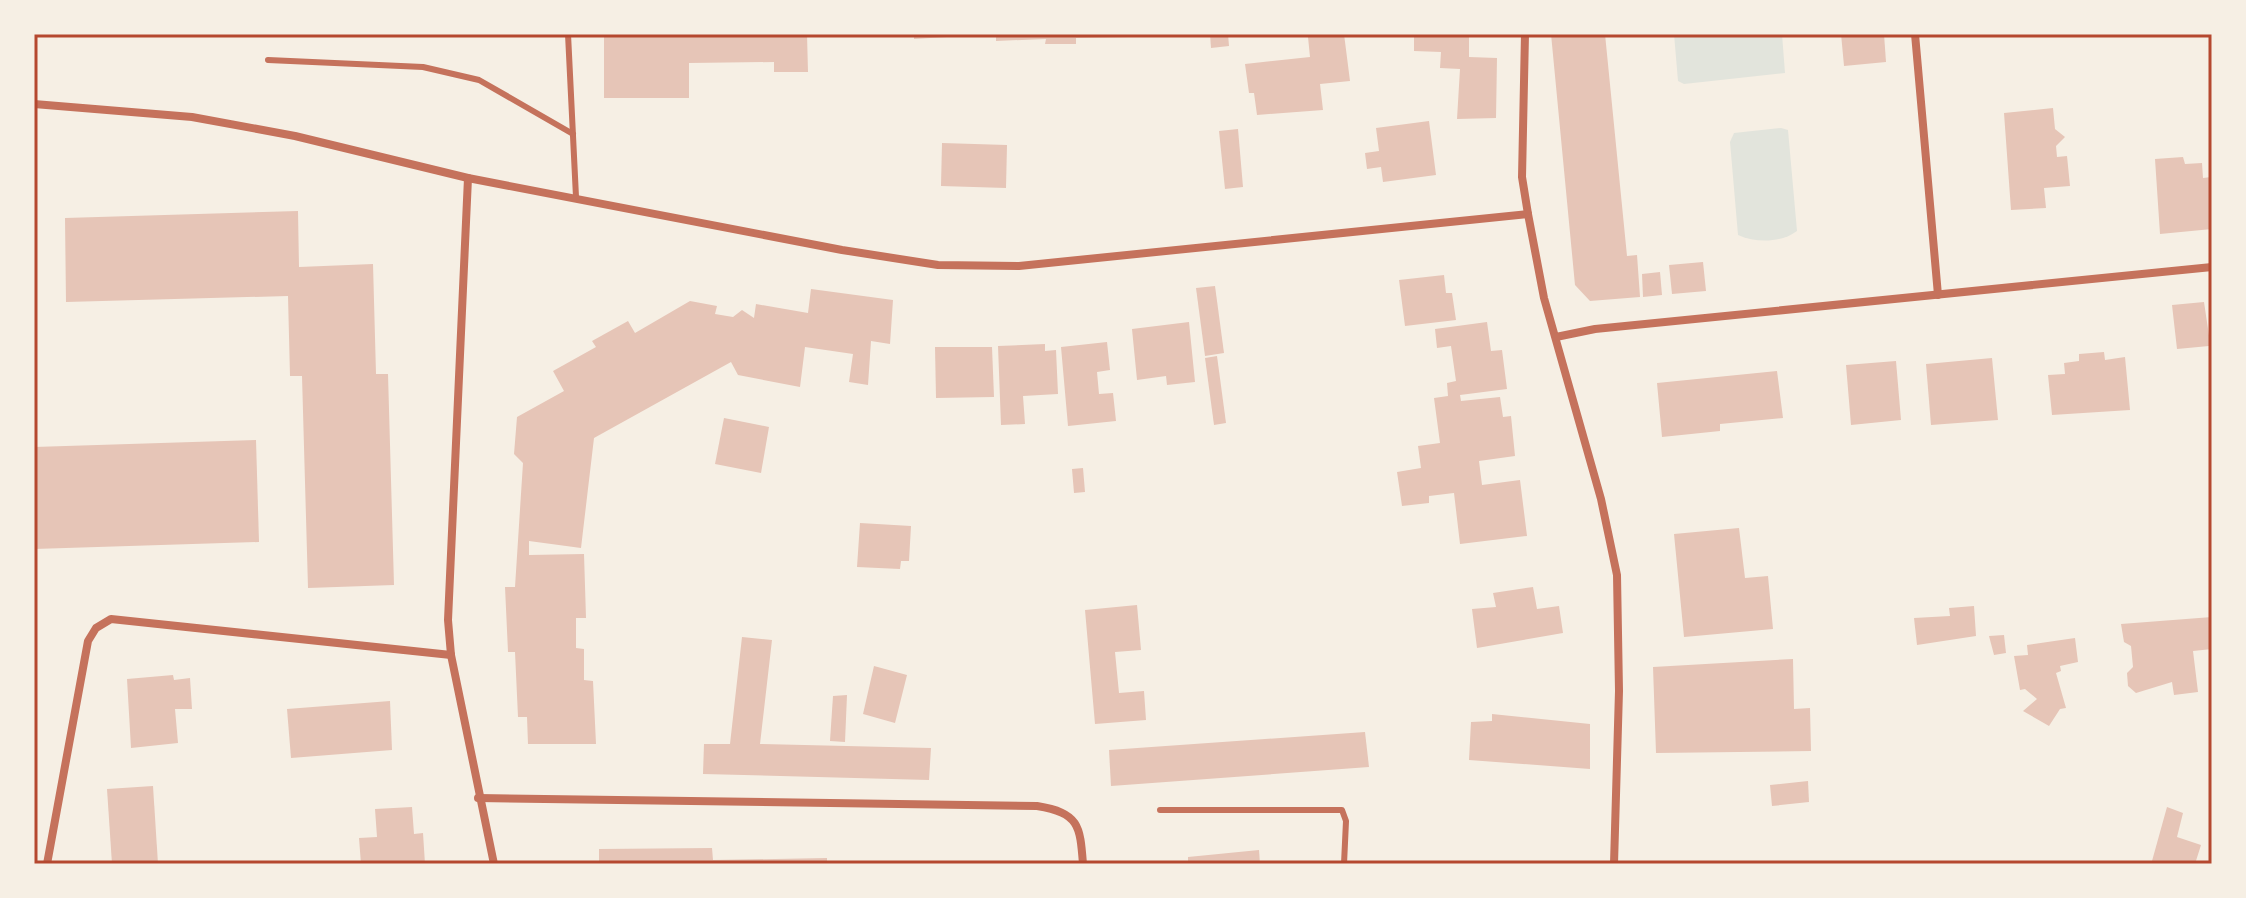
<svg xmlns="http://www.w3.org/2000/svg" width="2246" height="898" font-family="Helvetica,sans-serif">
  <rect width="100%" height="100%" fill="#f6efe4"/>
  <g fill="#e2e4dc">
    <polygon points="1674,34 1782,34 1785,73 1684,84 1678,81"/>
    <path d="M1781 128 1788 130 1797 231C1781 243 1756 243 1738 235L1730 142 1734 133Z"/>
  </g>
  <g fill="#e6c5b7">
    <polygon points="604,34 807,34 808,72 774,72 774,62 689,63 689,98 604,98"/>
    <polygon points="914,34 947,34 947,37 914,39"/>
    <polygon points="996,34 1129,34 1129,37 1076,38 1076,44 1045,44 1046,39 996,41"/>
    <polygon points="1210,34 1228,34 1229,46 1211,48"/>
    <polygon points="1344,34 1350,81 1320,84 1323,110 1257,115 1254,93 1249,93 1245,64 1310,57 1308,37"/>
    <polygon points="1414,34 1469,34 1469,57 1497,58 1496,118 1457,119 1460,69 1440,68 1441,52 1414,51"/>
    <polygon points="1551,34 1605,34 1627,256 1637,255 1640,297 1590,301 1575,285"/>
    <polygon points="1841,34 1884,34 1886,62 1844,66"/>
    <polygon points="2053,108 2055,129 2065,137 2056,146 2057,157 2067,156 2070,186 2044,188 2046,208 2011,210 2004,113"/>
    <polygon points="1429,121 1436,175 1383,182 1381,167 1367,169 1365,153 1379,151 1376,128"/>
    <polygon points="1238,129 1243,187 1225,189 1219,131"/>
    <polygon points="942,143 1007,145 1006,188 941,186"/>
    <polygon points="2183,157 2185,164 2202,163 2203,178 2211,177 2212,229 2160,234 2155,159"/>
    <polygon points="298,211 299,267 373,264 376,374 388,374 394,585 308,588 302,376 290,376 288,296 66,302 65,218"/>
    <polygon points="1703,262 1706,291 1672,294 1669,265"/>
    <polygon points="1660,272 1662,295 1643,297 1642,274"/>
    <polygon points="1444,275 1446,293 1452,293 1456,320 1405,326 1399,280"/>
    <polygon points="1215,286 1224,353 1205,356 1196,288"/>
    <polygon points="811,289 893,300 890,344 871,341 868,385 849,382 853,354 805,347 800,387 738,375 731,362 594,438 581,548 529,541 529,555 584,554 586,618 576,618 576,648 584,649 584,680 593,681 596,744 528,744 527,717 518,717 515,652 508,652 505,587 515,587 523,463 514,454 517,417 564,391 553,371 596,347 592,341 628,321 635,333 690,301 717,306 715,314 733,317 742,310 754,318 756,304 808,313"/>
    <polygon points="2204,302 2212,356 2209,346 2177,349 2172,305"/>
    <polygon points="1189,322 1195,382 1167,385 1166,376 1137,380 1132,329"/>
    <polygon points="1487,322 1491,351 1502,350 1507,389 1460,395 1461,401 1500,397 1503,417 1511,416 1515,456 1479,461 1482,485 1520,480 1527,536 1460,544 1454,493 1429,496 1429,503 1402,506 1397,472 1421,468 1418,446 1440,443 1434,398 1448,396 1447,383 1456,381 1451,346 1437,348 1435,329"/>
    <polygon points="1107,342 1110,370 1097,372 1099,394 1113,393 1116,421 1068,426 1061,347"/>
    <polygon points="1045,344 1045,351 1056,350 1058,394 1023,396 1025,424 1001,425 998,346"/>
    <polygon points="935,347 992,347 994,397 936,398"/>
    <polygon points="2104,352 2105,360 2125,357 2130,410 2052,415 2048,375 2065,374 2064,363 2079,361 2079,354"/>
    <polygon points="1217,356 1226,423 1214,425 1205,358"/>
    <polygon points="1992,358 1998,420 1931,425 1926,364"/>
    <polygon points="1896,361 1901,420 1851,425 1846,365"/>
    <polygon points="1777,371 1783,418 1720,424 1720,431 1662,437 1657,383"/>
    <polygon points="724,418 769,427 761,473 715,464"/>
    <polygon points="256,440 259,542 34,549 34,447"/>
    <polygon points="1083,468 1085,492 1074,493 1072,469"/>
    <polygon points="860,523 911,526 909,561 901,561 900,569 857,567"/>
    <polygon points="1739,528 1745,578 1768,576 1773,629 1684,637 1674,534"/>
    <polygon points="1533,587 1537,609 1559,606 1563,633 1477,648 1472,609 1496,607 1493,593"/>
    <polygon points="1137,605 1141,650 1115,652 1119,693 1144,691 1146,720 1095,724 1085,610"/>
    <polygon points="1974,606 1976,636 1917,645 1914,618 1950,616 1949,608"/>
    <polygon points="2212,617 2212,649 2193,651 2198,692 2174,695 2172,682 2136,693 2128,686 2127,673 2133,667 2131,646 2124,642 2121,624"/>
    <polygon points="2004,635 2006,653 1994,655 1989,636"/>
    <polygon points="742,637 772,640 760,744 931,748 929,780 703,774 704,744 730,744"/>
    <polygon points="2075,638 2078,662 2060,666 2061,671 2056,673 2066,708 2060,709 2049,726 2023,711 2037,699 2025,689 2020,690 2014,656 2028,655 2027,645"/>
    <polygon points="1793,659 1794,709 1810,708 1811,751 1656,753 1653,667"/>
    <polygon points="874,666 907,675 895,723 863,714"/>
    <polygon points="173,675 174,680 190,678 192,709 175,709 178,743 131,748 127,679"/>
    <polygon points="847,695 845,742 830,741 833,696"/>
    <polygon points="390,701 392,750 291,758 287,709"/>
    <polygon points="1492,714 1590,724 1590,769 1469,760 1471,722 1492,721"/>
    <polygon points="1365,732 1369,767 1111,786 1109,750"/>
    <polygon points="1808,781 1809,802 1772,806 1770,785"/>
    <polygon points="153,786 158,864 112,864 107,789"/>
    <polygon points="412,807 414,834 423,833 425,864 361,864 359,838 377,837 375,809"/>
    <polygon points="2167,807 2183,813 2177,837 2201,845 2195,864 2152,861"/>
    <polygon points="712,848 713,860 827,858 827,864 599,864 599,849"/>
    <polygon points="1259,850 1260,864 1188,864 1188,857"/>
  </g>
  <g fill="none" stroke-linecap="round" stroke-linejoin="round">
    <g stroke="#c5725c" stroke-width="6">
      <polyline points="568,34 576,197"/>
      <polyline points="268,60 423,67 479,80 573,134"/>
      <polyline points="1160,810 1342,810 1346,821 1344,864"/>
    </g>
    <g stroke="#c5725c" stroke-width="8">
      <polyline points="1525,34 1522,177 1528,214 1544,298 1601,499 1617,575 1619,691 1614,864"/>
      <polyline points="1915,34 1938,295"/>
      <polyline points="34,104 192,117 295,136 468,178 842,250 938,265 1019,266 1528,214"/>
      <polyline points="468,178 448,620 451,655 494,864"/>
      <polyline points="1556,337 1595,329 2212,267"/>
      <path d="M478 798 1037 806C1079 813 1080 825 1083 864"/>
      <polyline points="47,864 88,641 96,628 111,619 451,655"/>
    </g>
  </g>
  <rect width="2246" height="898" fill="none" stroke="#f6efe4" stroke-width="72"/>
  <rect x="36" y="36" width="2174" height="826" fill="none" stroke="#b5482f" stroke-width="3"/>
</svg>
